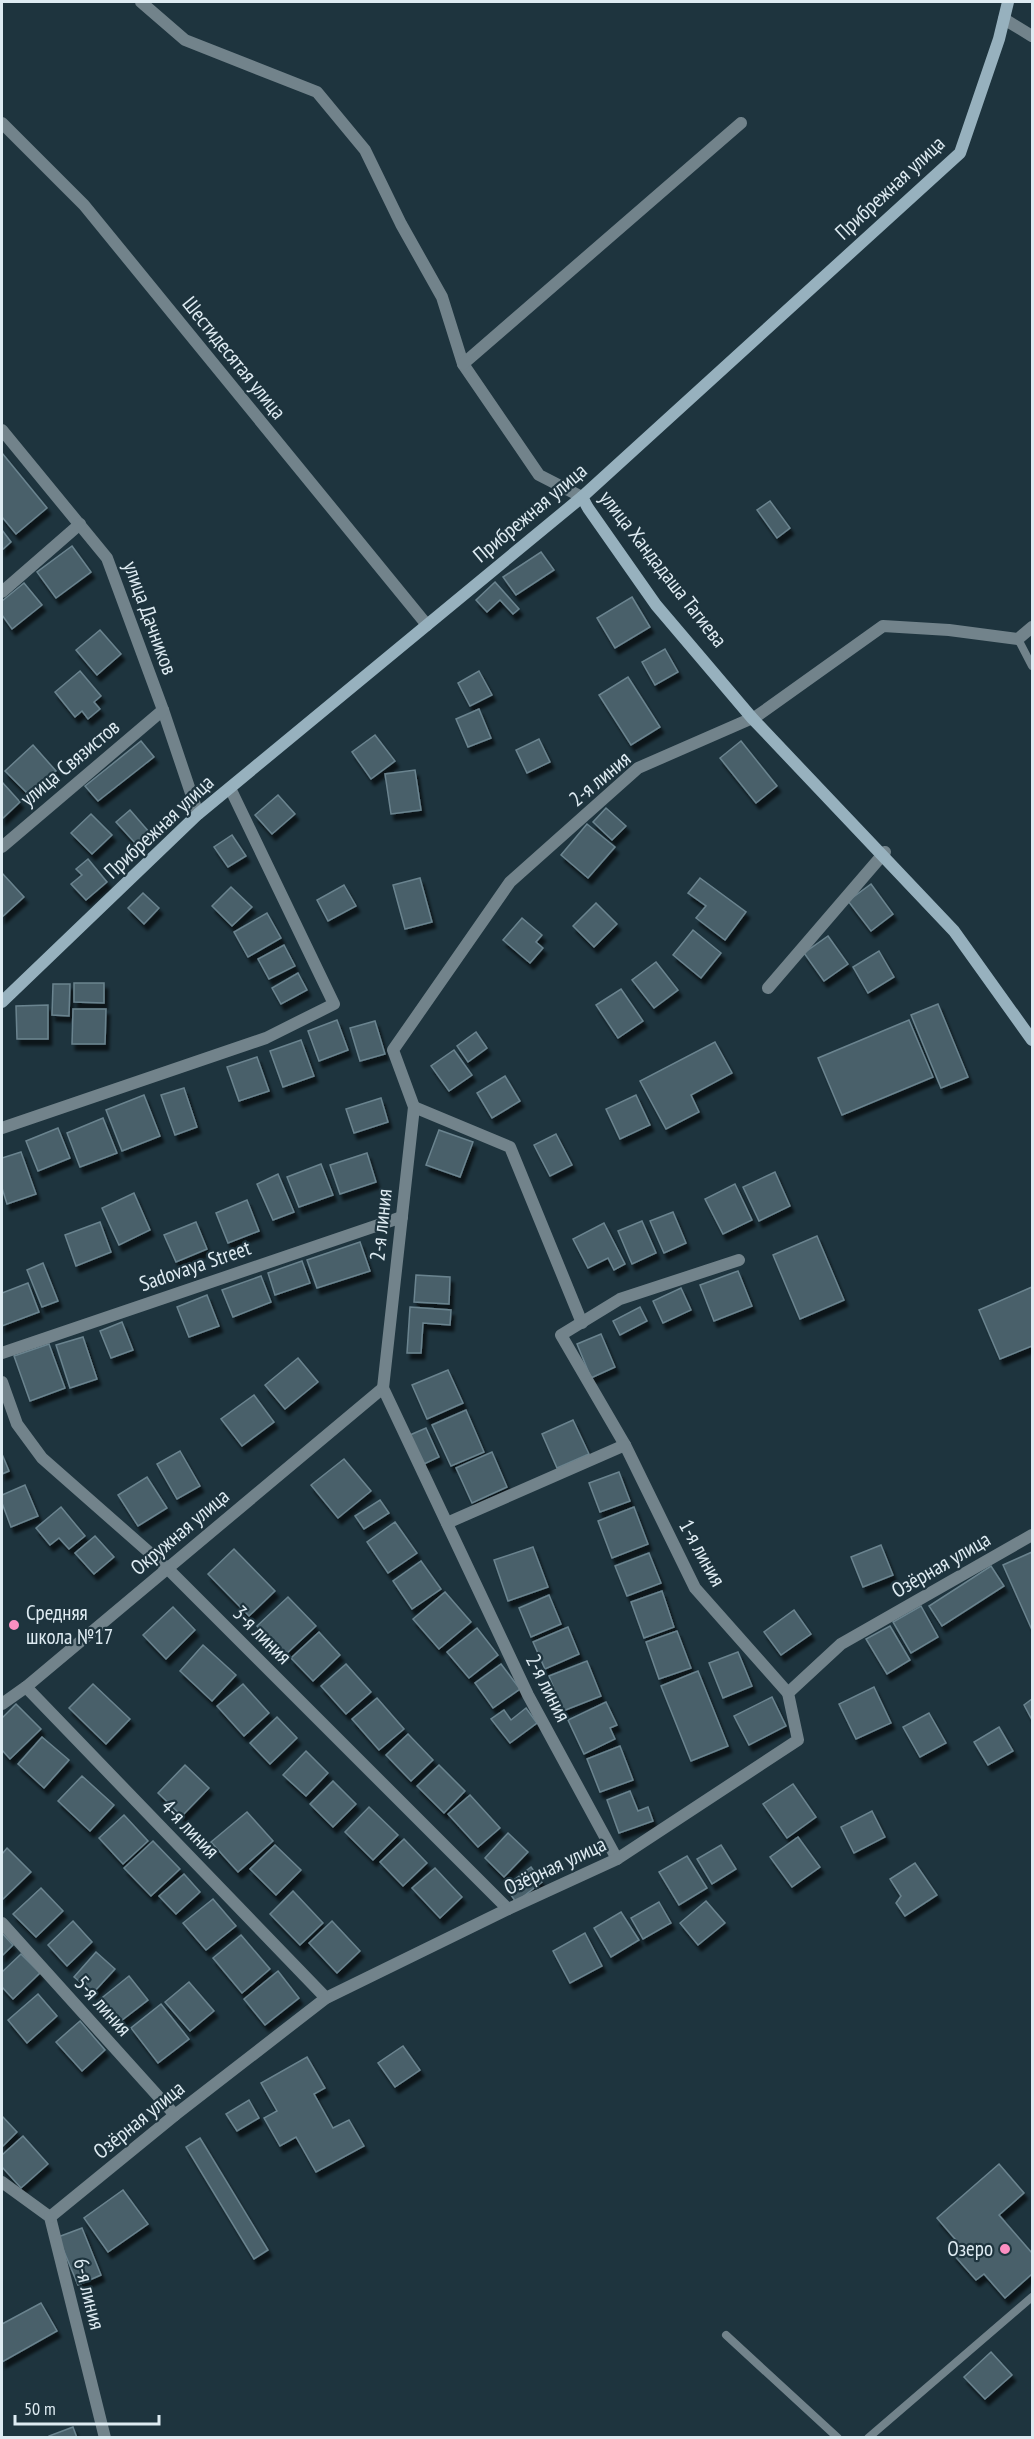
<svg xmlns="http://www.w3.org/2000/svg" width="1034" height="2439" font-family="'PT Sans Narrow',sans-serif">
  <defs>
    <filter id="shadow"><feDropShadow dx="3.5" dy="6" stdDeviation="1.5" flood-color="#0009"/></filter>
  </defs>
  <rect width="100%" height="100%" fill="#1e343e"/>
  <g fill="#49606b" stroke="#6b848f" stroke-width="1.5" filter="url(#shadow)">
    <polygon points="2,453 47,508 16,534 2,517"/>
    <polygon points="770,501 790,528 777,538 757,510"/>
    <polygon points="2,530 11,542 2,550"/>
    <polygon points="72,546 91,572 56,598 37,572"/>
    <polygon points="541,552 554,570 516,595 503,577"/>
    <polygon points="495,582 519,609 513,614 500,600 487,612 476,600"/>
    <polygon points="24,583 42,605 12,629 2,615 2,601"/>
    <polygon points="632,597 650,627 615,648 597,618"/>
    <polygon points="100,630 121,654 97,675 76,650"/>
    <polygon points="665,649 678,672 655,685 642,662"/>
    <polygon points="80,671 101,696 94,702 100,709 88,719 82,711 75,717 55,692"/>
    <polygon points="479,671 492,695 470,706 458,683"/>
    <polygon points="628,677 660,727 631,745 599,695"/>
    <polygon points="479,709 491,738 468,747 456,719"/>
    <polygon points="375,735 395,761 371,779 352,752"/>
    <polygon points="539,739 550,762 527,773 516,750"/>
    <polygon points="141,741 154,757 98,801 85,786"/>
    <polygon points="741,741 777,786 756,803 720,758"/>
    <polygon points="33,745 56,771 28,794 5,771"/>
    <polygon points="415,770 421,810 391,814 385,774"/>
    <polygon points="2,782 20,802 2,819"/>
    <polygon points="278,795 295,814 272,834 255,815"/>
    <polygon points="606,808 626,826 612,840 593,822"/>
    <polygon points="130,810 149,832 136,844 116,822"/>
    <polygon points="91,814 112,835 92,854 71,833"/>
    <polygon points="587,824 615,847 588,878 561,855"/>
    <polygon points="232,835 246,856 228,867 214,847"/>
    <polygon points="88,859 107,882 86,900 71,884 82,875 76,869"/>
    <polygon points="2,873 24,897 2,917"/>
    <polygon points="420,878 432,922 405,929 393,885"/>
    <polygon points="700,878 746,912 725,940 696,918 706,906 688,893"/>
    <polygon points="871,884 893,914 871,931 848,901"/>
    <polygon points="344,885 356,906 328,921 317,900"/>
    <polygon points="231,887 252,907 232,926 212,906"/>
    <polygon points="143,893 159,908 144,924 128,908"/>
    <polygon points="596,903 617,924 594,947 573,926"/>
    <polygon points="267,913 281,938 248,957 234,932"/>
    <polygon points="522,918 542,935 536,942 543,948 530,963 503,940"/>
    <polygon points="693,930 721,953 701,978 673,955"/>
    <polygon points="828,936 848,964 824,981 804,953"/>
    <polygon points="284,945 295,966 269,979 258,959"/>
    <polygon points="879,951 894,977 868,993 853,967"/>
    <polygon points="656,962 678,990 654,1008 632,980"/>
    <polygon points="298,973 307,990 281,1004 272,988"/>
    <polygon points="74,983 104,983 104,1003 74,1002"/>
    <polygon points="53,984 70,984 69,1016 52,1015"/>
    <polygon points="621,989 643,1021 618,1038 596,1005"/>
    <polygon points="938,1004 968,1077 941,1088 911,1015"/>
    <polygon points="48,1005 48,1039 17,1039 16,1006"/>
    <polygon points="73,1009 106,1009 105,1044 72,1044"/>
    <polygon points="337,1020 348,1050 319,1061 308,1031"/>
    <polygon points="909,1020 933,1077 842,1115 818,1058"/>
    <polygon points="375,1021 385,1054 360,1061 350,1028"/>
    <polygon points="476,1032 487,1048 468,1062 457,1046"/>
    <polygon points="301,1040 314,1076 283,1087 270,1051"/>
    <polygon points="715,1042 732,1073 691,1095 699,1112 666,1129 640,1081"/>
    <polygon points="454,1050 472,1075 449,1091 431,1066"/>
    <polygon points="257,1057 269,1091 239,1101 227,1067"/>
    <polygon points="505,1076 520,1101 492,1118 477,1093"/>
    <polygon points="184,1088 197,1127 175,1135 161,1095"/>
    <polygon points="144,1095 160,1136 122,1151 106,1110"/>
    <polygon points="636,1095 650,1125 620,1139 606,1109"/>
    <polygon points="381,1098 388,1122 354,1133 346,1109"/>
    <polygon points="103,1118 117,1153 80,1167 67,1133"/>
    <polygon points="58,1128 70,1158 38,1171 26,1141"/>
    <polygon points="439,1130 473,1142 460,1177 426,1165"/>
    <polygon points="556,1134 572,1165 550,1176 534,1145"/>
    <polygon points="21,1152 36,1194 7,1204 2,1188 2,1158"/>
    <polygon points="367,1153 376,1182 340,1194 330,1165"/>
    <polygon points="321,1164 333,1195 299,1207 287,1177"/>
    <polygon points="775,1172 790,1206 759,1221 743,1187"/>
    <polygon points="278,1174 294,1212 273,1220 257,1184"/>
    <polygon points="735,1184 752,1220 723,1234 705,1199"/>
    <polygon points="134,1193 150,1230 119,1245 102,1208"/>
    <polygon points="247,1200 259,1231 228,1243 216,1213"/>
    <polygon points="673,1212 686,1243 664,1253 650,1221"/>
    <polygon points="642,1221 656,1253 632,1264 618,1231"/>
    <polygon points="100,1222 111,1252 76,1266 65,1235"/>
    <polygon points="196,1222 207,1249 176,1262 164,1235"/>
    <polygon points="604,1223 625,1264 614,1270 608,1258 588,1268 573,1239"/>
    <polygon points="817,1236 844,1300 800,1319 773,1255"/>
    <polygon points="360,1242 370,1271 317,1288 307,1260"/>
    <polygon points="302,1261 310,1283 275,1295 268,1273"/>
    <polygon points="43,1263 58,1301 42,1307 27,1270"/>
    <polygon points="738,1271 752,1306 714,1321 700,1285"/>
    <polygon points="416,1275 450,1277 449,1304 414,1302"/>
    <polygon points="261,1276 271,1302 233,1317 222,1290"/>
    <polygon points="28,1283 39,1312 2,1326 2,1293"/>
    <polygon points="1032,1287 1032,1346 1000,1359 979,1310"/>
    <polygon points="681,1288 691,1310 663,1323 653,1301"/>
    <polygon points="207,1295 219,1326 189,1337 177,1307"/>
    <polygon points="410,1307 451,1310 450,1325 423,1323 421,1353 407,1353"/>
    <polygon points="640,1307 647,1321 620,1335 613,1321"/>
    <polygon points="122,1322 133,1350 111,1358 100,1331"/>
    <polygon points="601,1334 615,1367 591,1378 577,1344"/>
    <polygon points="83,1337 97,1379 70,1388 56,1345"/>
    <polygon points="49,1344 65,1388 30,1401 14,1356"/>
    <polygon points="298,1358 318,1382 285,1409 265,1385"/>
    <polygon points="448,1370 463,1403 427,1419 412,1385"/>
    <polygon points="254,1395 274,1422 242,1446 221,1419"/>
    <polygon points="466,1410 484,1452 451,1466 432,1425"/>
    <polygon points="573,1420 589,1454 557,1468 542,1434"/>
    <polygon points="426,1428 439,1457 424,1464 410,1435"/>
    <polygon points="180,1451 200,1486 177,1499 157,1464"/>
    <polygon points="492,1452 507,1487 472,1503 456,1468"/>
    <polygon points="2,1454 9,1471 2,1474"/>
    <polygon points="344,1459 371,1491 338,1518 311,1485"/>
    <polygon points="619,1472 630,1501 600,1512 589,1483"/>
    <polygon points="147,1477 167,1508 138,1526 118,1495"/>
    <polygon points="25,1485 38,1516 11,1527 2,1503 2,1495"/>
    <polygon points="380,1500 389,1513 364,1529 355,1516"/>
    <polygon points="61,1507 85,1536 69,1549 59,1538 50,1545 36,1528"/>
    <polygon points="634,1507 648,1544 612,1558 598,1521"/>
    <polygon points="395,1522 417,1553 388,1573 367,1542"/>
    <polygon points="95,1536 114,1557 94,1574 75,1553"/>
    <polygon points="881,1545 893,1575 863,1587 851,1557"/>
    <polygon points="533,1547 548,1587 508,1601 494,1560"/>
    <polygon points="234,1549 275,1591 249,1616 208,1574"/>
    <polygon points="1032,1552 1032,1630 1003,1565"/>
    <polygon points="649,1553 661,1583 627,1596 615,1566"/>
    <polygon points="421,1561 441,1589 412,1609 393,1581"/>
    <polygon points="991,1566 1004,1586 942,1626 929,1606"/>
    <polygon points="662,1591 674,1627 644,1638 631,1602"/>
    <polygon points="445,1592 471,1622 439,1649 413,1619"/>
    <polygon points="549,1595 561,1624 531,1637 519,1608"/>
    <polygon points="288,1597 316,1626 284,1656 257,1626"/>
    <polygon points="921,1606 938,1637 911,1653 893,1622"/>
    <polygon points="173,1607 195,1630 166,1659 143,1635"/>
    <polygon points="794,1610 811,1634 781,1655 764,1632"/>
    <polygon points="890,1626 910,1660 887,1674 866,1639"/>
    <polygon points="568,1627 579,1654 545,1669 533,1642"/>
    <polygon points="477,1628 498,1655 469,1678 447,1652"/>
    <polygon points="677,1631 691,1668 659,1679 646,1642"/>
    <polygon points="319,1632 340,1655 313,1681 291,1658"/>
    <polygon points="203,1645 236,1675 212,1701 180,1671"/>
    <polygon points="738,1652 752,1686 723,1698 709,1663"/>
    <polygon points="587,1661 601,1696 563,1711 549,1676"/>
    <polygon points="346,1664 371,1692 346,1714 321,1686"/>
    <polygon points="501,1664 520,1689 493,1708 475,1683"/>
    <polygon points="698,1671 728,1746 691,1761 661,1686"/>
    <polygon points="93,1684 130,1719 106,1744 69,1708"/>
    <polygon points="243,1684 269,1713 244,1736 217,1706"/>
    <polygon points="874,1687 891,1723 856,1739 839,1704"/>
    <polygon points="772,1697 786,1726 749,1745 734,1716"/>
    <polygon points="377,1698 404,1729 379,1750 352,1719"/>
    <polygon points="1032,1699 1032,1720 1024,1705"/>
    <polygon points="606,1702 617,1725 610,1728 615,1739 584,1754 568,1720"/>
    <polygon points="16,1704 41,1729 10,1759 2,1750 2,1718"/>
    <polygon points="526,1708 537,1723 510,1743 491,1719 504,1710 511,1720"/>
    <polygon points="929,1713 946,1743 920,1757 903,1727"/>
    <polygon points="277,1717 297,1738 270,1764 250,1743"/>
    <polygon points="999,1727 1013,1751 988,1765 974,1742"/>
    <polygon points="408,1734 433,1760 411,1781 386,1755"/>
    <polygon points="42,1737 69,1760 44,1788 18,1764"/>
    <polygon points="620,1746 633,1780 600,1792 587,1759"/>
    <polygon points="306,1751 328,1773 306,1796 283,1775"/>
    <polygon points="185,1765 209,1788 182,1816 158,1793"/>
    <polygon points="439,1765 465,1791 444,1813 417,1786"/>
    <polygon points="82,1776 114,1805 90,1831 58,1801"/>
    <polygon points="333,1781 356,1804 333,1827 310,1804"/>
    <polygon points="793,1784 816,1817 787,1838 763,1804"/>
    <polygon points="630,1791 638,1811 648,1807 653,1821 619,1833 607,1800"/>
    <polygon points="470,1795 500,1828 478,1847 448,1814"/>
    <polygon points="369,1807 398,1835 373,1860 345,1832"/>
    <polygon points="872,1811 885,1837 854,1853 841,1827"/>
    <polygon points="247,1812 273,1841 238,1872 211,1842"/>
    <polygon points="124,1815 148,1841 123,1864 99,1838"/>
    <polygon points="508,1833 528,1852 504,1877 485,1858"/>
    <polygon points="798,1837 820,1867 792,1887 770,1857"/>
    <polygon points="404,1839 427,1863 403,1886 380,1862"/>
    <polygon points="153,1841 180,1869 151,1896 124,1868"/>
    <polygon points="275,1845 301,1870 276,1895 250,1869"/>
    <polygon points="721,1845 736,1869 712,1884 697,1859"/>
    <polygon points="7,1848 31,1872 2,1900 2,1854"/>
    <polygon points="687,1856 707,1888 679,1905 659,1872"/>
    <polygon points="915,1863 937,1895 905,1916 896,1903 901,1896 890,1879"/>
    <polygon points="531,1867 542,1882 516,1902 505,1887"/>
    <polygon points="435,1868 462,1897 440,1918 412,1888"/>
    <polygon points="184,1874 200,1892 176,1914 159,1896"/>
    <polygon points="41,1888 63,1911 36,1937 13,1914"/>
    <polygon points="293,1891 323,1923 300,1945 270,1914"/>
    <polygon points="213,1899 236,1926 206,1950 183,1923"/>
    <polygon points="706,1901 725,1923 698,1945 680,1923"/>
    <polygon points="659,1902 671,1923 643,1939 631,1918"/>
    <polygon points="621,1912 639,1940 611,1957 594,1928"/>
    <polygon points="73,1921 92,1942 67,1966 48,1945"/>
    <polygon points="332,1921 360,1951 337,1973 309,1943"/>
    <polygon points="2,1933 13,1945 2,1956"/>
    <polygon points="585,1933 602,1966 570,1983 553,1951"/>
    <polygon points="241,1935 270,1969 242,1993 213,1958"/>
    <polygon points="96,1952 115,1969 93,1993 74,1977"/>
    <polygon points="21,1954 40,1973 13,1999 2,1987 2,1972"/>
    <polygon points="278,1971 299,1998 265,2025 244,1999"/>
    <polygon points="129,1976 148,2000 117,2024 98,2001"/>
    <polygon points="189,1982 214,2011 190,2031 165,2002"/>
    <polygon points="38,1994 57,2016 27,2043 8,2020"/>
    <polygon points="161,2004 189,2039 158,2063 131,2028"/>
    <polygon points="80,2021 105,2050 82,2071 56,2042"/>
    <polygon points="403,2046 420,2070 395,2087 378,2063"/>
    <polygon points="307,2057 325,2088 314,2094 333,2128 349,2120 364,2146 316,2172 296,2137 280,2146 264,2118 277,2111 261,2083"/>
    <polygon points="249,2100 259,2118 237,2131 226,2114"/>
    <polygon points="2,2116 17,2132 2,2147"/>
    <polygon points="23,2136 48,2164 21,2188 2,2167 2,2155"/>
    <polygon points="200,2138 268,2250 254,2259 186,2147"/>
    <polygon points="999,2164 1024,2193 999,2215 1032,2253 1032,2274 1005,2298 984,2274 976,2280 953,2254 961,2246 937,2218"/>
    <polygon points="123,2190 148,2224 108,2252 84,2218"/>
    <polygon points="82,2228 101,2275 78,2285 58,2237"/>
    <polygon points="41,2303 57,2331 2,2362 2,2324"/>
    <polygon points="991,2352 1012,2375 985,2399 964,2377"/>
    <polygon points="73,2427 77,2438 49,2438 49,2436"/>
  </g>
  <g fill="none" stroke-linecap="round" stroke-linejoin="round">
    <g stroke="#72838b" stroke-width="8">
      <polyline points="1018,639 1032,666"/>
      <polyline points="726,2335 838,2438"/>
      <polyline points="868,2438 1032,2297"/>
    </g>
    <g stroke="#72838b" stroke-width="12">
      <polyline points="141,2 185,40 317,92 365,150 401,224 442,297 463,364 539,475 582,497"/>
      <polyline points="1004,19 1032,36"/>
      <polyline points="2,123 84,205 427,625"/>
      <polyline points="463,364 741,123"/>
      <polyline points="2,430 107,558 163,710 198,814"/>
      <polyline points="2,592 80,524"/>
      <polyline points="2,847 163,710"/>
      <polyline points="768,988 885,852"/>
      <polyline points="414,1107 510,1147 582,1323"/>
      <polyline points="2,1128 266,1038 334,1004 230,788"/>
      <polyline points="739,1260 620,1299 561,1335 625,1445 695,1588 788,1693"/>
      <polyline points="2,1353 402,1217"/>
      <polyline points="2,1382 17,1424 42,1458 167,1568 508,1909"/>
      <polyline points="447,1523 625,1445"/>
      <polyline points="26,1687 326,1998"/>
      <polyline points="2,1704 26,1687 383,1388"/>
      <polyline points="617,1859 528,1695 383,1388 414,1107 393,1050 510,882 638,768 757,716 883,626 949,630 1018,639 1032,627"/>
      <polyline points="2,1923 175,2115"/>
      <polyline points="2,2182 50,2217 105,2438"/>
      <polyline points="50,2217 175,2115 326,1998 508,1909 617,1859 798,1740 788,1693 841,1644 1032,1535"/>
    </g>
    <g stroke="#97b1be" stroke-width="12">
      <polyline points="582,497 588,508 656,605 752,718 954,931 1032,1040"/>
      <polyline points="2,1002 198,814 582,497 960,153 999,39 1008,2"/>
    </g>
  </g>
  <g fill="#fc8fc2" stroke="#1e343e" stroke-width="2">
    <circle cx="14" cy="1625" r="6"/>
    <circle cx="1005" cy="2249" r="6"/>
  </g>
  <g text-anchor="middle" stroke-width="4.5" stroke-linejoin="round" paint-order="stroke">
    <g font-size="21" fill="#deebf2" stroke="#1e343e">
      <text transform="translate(890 188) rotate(-43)" y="7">Прибрежная улица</text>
      <text transform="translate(234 358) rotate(51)" y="7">Шестидесятая улица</text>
      <text transform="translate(530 513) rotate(-40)" y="7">Прибрежная улица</text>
      <text transform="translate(663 569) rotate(52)" y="7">улица Хандадаша Тагиева</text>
      <text transform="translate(150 618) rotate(70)" y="7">улица Дачников</text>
      <text transform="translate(70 763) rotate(-40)" y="7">улица Связистов</text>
      <text transform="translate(600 779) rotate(-40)" y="7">2-я линия</text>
      <text transform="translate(159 827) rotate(-43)" y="7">Прибрежная улица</text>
      <text transform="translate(381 1225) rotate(-84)" y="7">2-я линия</text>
      <text transform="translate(195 1266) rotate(-19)" y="7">Sadovaya Street</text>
      <text transform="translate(180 1532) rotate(-40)" y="7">Окружная улица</text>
      <text transform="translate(702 1553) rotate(61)" y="7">1-я линия</text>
      <text transform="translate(941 1565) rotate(-30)" y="7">Озёрная улица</text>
      <text transform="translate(262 1635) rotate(45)" y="7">3-я линия</text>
      <text transform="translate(548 1688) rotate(63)" y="7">2-я линия</text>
      <text transform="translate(190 1829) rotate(46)" y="7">4-я линия</text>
      <text transform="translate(555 1866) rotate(-25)" y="7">Озёрная улица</text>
      <text transform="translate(103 2006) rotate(48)" y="7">5-я линия</text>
      <text transform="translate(139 2120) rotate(-39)" y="7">Озёрная улица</text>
      <text transform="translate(89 2294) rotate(76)" y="7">6-я линия</text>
    </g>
    <g font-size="21" fill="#deebf2" stroke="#1e343e" text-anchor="start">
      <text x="26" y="1620">Средняя<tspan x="26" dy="24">школа №17</tspan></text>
      <text x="993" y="2256" text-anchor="end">Озеро</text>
    </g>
  </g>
  <rect width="1034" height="2439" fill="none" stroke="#deebf2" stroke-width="6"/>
  <path d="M15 2415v9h144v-9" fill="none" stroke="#deebf2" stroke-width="3"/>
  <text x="24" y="2415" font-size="18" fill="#deebf2" stroke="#1e343e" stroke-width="4.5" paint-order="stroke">50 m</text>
</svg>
